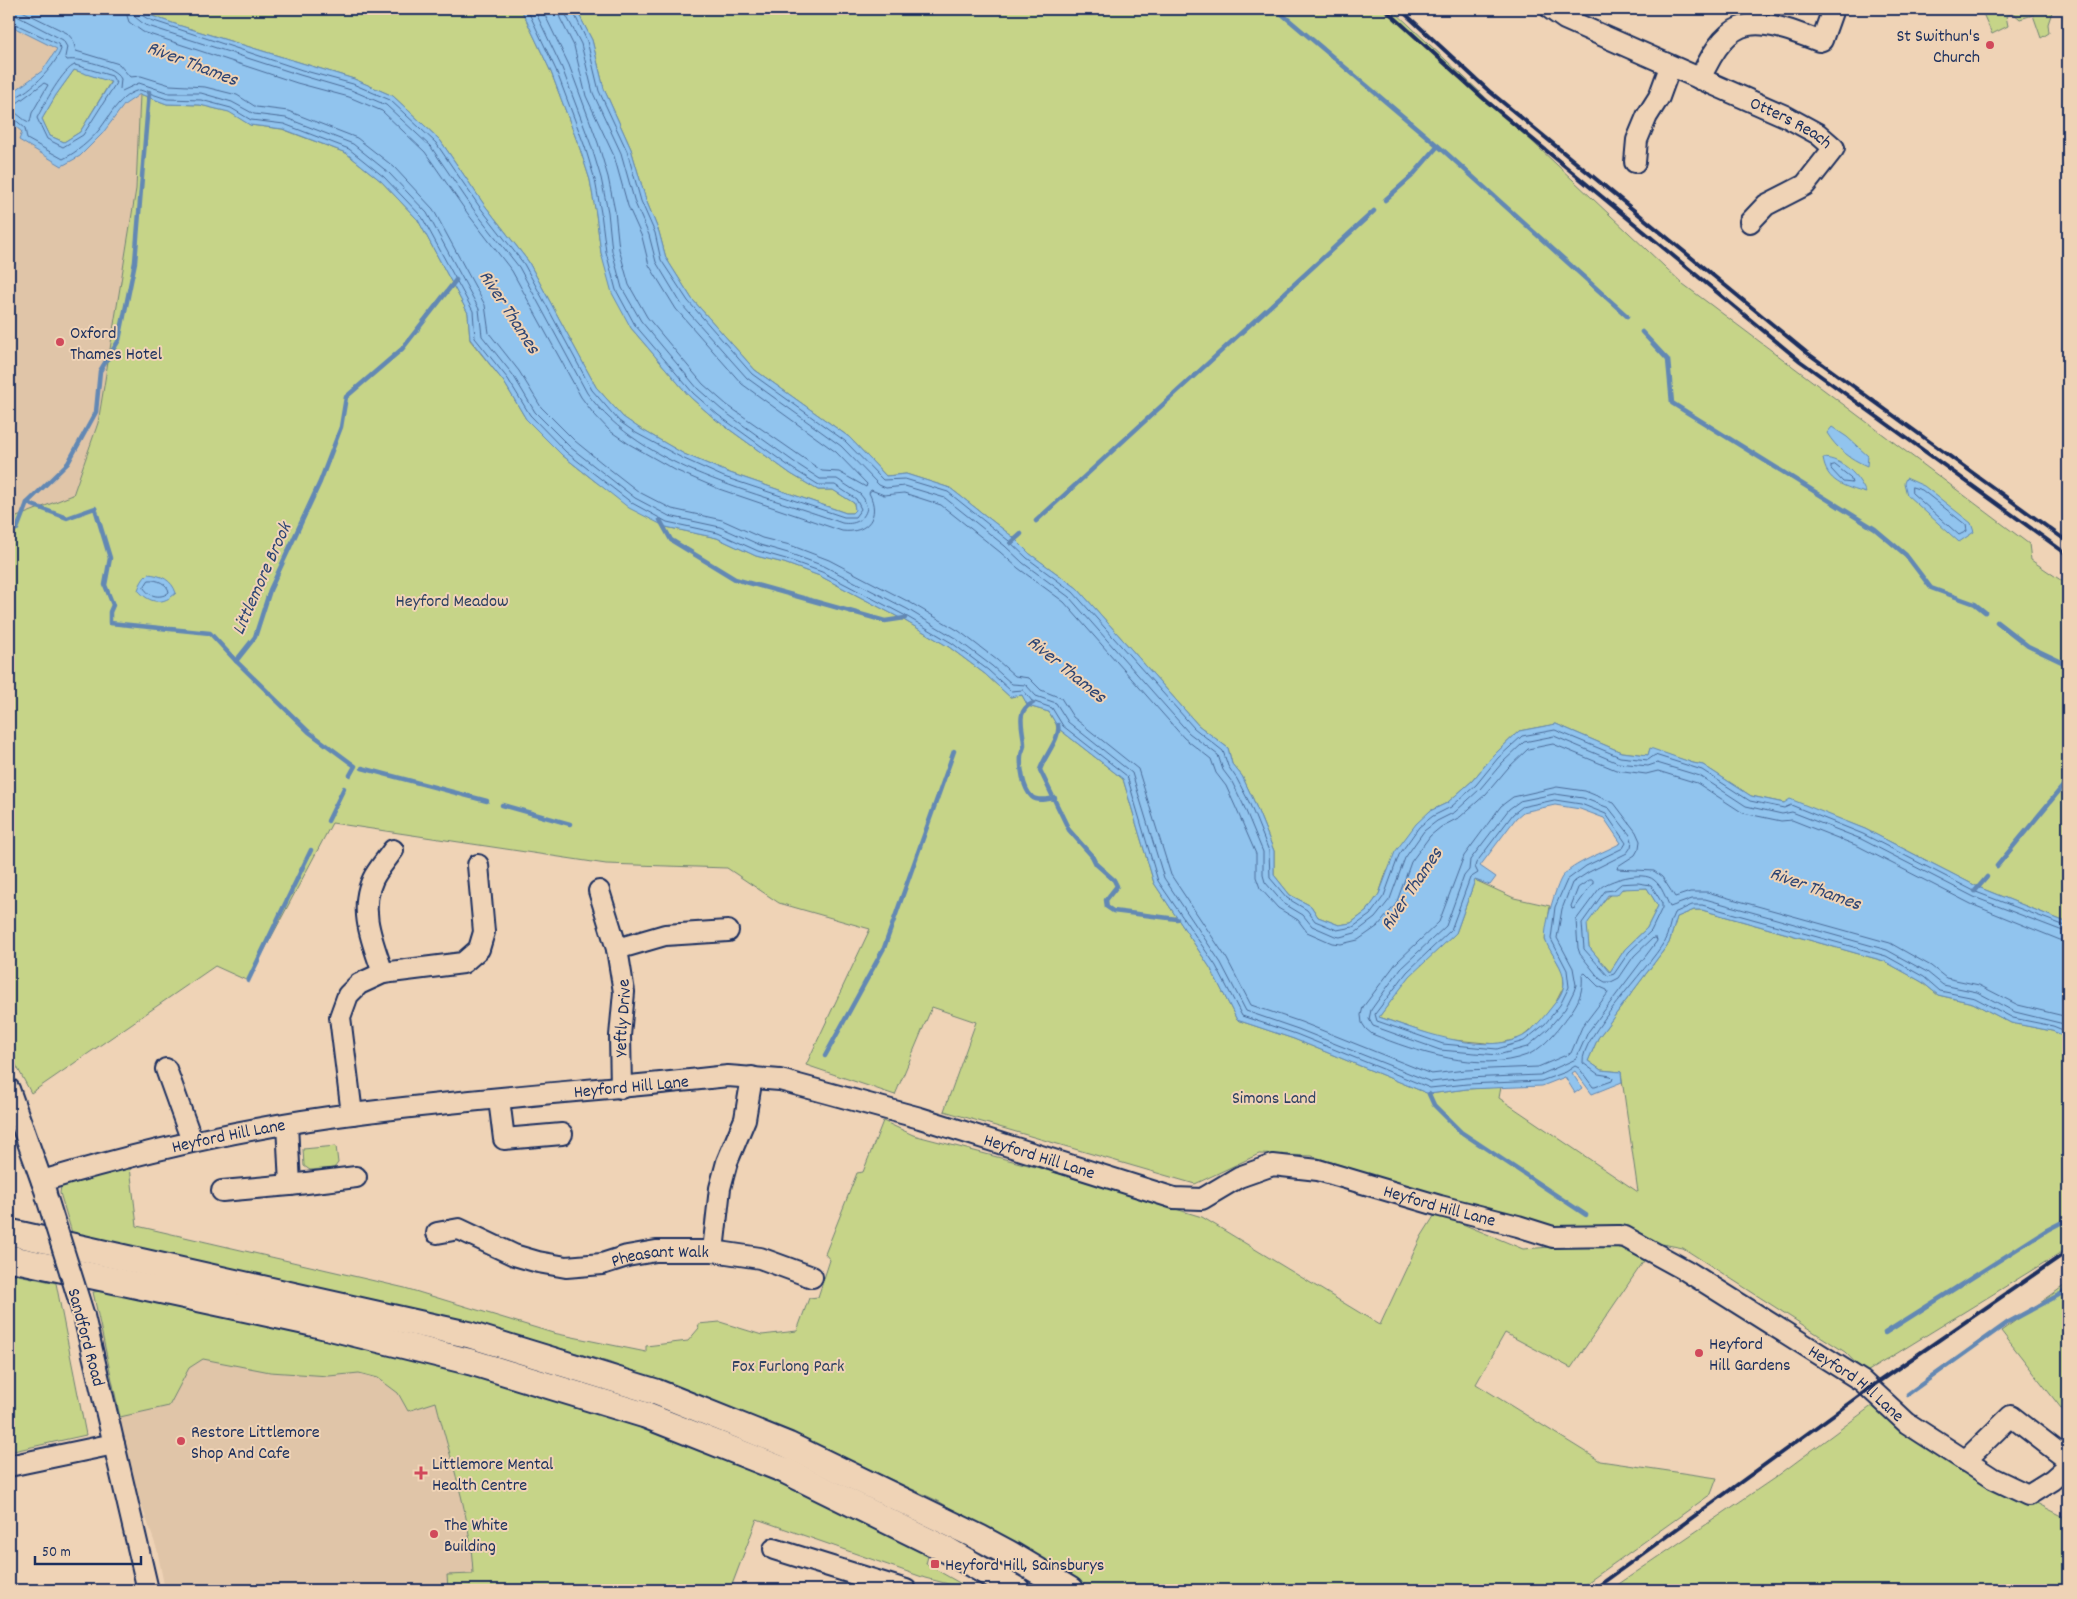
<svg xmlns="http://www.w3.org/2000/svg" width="2077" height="1599" font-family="Dekko,sans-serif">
  <rect width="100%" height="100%" fill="#efd3b6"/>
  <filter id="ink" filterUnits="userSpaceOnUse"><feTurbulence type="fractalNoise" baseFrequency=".02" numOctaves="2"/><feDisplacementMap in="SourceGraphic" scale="10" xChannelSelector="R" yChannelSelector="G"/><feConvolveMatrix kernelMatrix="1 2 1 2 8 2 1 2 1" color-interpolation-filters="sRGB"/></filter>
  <g filter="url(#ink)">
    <g fill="#e0c5a8">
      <polygon points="9,25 57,49 42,71 9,95"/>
      <polygon points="140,94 136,189 98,423 73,495 9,520 9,121 22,132 80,156 102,134 124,105"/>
      <polygon points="94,1324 341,1363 757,1519 731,1590 165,1590 157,1549 124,1456"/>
    </g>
    <g fill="#c6d488" stroke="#708273">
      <polygon points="141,9 521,9 551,72 580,149 590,180 596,214 601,253 631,328 690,397 715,419 791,474 818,490 833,490 854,503 855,510 852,513 846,513 727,472 684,454 639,428 623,417 596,387 528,261 483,203 440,140 393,96 354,79 181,26 149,15"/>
      <polygon points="576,9 1392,9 1683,284 2029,544 2031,560 2068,585 2068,923 1978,887 1865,829 1813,809 1751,796 1703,765 1693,763 1650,749 1648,755 1621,752 1556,724 1519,731 1494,755 1472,781 1447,803 1430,811 1386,873 1379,894 1367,911 1351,923 1339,925 1318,917 1311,906 1290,895 1274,875 1274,851 1253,799 1242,776 1232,764 1228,748 1198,725 1077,588 1030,554 1013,537 950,488 906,474 886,476 849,437 755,370 692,299 666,258 659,232 646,200 631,149 604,89 592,40"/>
      <polygon points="1981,9 2053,9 2048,24 2049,33 2041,38 2033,15 2020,19 2013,13 2006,16 2008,26 1992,34"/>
      <polygon points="74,70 111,81 80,132 64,142 50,136 42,119 56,95"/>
      <polygon points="140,94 167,104 200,105 230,112 250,125 282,129 346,153 381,181 418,220 468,313 470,340 504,382 526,419 562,455 596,482 666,527 717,538 756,556 784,563 820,576 902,619 949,647 985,674 1010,697 1022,695 1028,706 1049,712 1059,729 1123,779 1154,883 1211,969 1237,1020 1294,1039 1429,1094 1467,1089 1501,1087 1499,1098 1638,1192 1621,1072 1601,1070 1588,1061 1598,1038 1669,943 1677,917 1694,910 1702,910 1884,961 1922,982 1938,995 1973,1003 2011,1023 2052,1031 2068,1037 2068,1248 1865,1373 1845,1352 1683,1248 1590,1230 1554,1232 1312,1156 1259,1154 1195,1184 944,1111 976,1022 932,1007 895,1095 806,1065 870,929 779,903 727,868 606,864 332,823 248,981 215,966 31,1093 9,1052 9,520 73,495 98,423 136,189"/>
      <polygon points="1475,880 1514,898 1550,906 1545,940 1563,972 1564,986 1556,1002 1541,1021 1521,1038 1497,1044 1443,1039 1379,1017 1410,975 1456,933"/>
      <path d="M1647 888 1658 906 1647 928 1625 949 1610 972 1589 947 1586 925C1607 896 1609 886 1647 888Z"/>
      <polygon points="883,1121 913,1135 1047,1170 1202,1217 1380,1325 1421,1237 1436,1213 1523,1249 1621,1242 1648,1255 1571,1368 1505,1333 1476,1384 1600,1461 1717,1478 1711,1494 1577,1590 1092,1590 938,1501 795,1435 608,1362 461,1320 73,1236 60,1193 61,1186 65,1183 130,1167 137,1226 405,1288 553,1333 646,1352 646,1346 688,1341 699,1328 698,1324 720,1322 762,1335 797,1331 809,1298 818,1297 830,1260 825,1254 857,1173 863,1172"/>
      <polygon points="336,1146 338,1163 334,1168 310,1170 304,1166 303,1149"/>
      <polygon points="9,1273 56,1283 86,1435 9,1452"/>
      <polygon points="2068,1283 2068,1417 2001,1331"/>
      <path d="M100 1291 356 1345 501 1380 676 1438 841 1506 878 1524 928 1556 926 1564 972 1590 925 1578 757 1519 730 1590H448L447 1575 473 1574C471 1515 450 1459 436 1402L408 1411 398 1393 378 1378 359 1373 329 1376 270 1372 203 1359 189 1368 169 1406 120 1417 93 1292Z"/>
      <polygon points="1877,1402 1983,1476 2068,1519 2068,1590 1610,1590 1776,1477"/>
    </g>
    <g fill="#91c4ee" stroke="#6288b4" fill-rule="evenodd">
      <path d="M9 9H141L149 15 181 26 354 79 393 96 440 140 483 203 528 261 596 387 623 417 639 428 684 454 727 472 846 513H852L855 510 854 503 833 490H818L791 474 715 419 690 397 631 328 612 293 601 253 596 214 590 180 580 149 551 72 521 9H576L592 40 604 89 631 149 646 200 659 232 666 258 692 299 755 370 849 437 886 476 906 474 950 488 1013 537 1030 554 1077 588 1198 725 1228 748 1232 764 1242 776 1253 799 1274 851V875L1290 895 1311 906 1318 917 1339 925 1351 923 1367 911 1379 894 1395 852 1416 824 1430 811 1447 803 1472 781 1494 755 1519 731 1556 724 1621 752 1648 755 1650 748 1693 763 1703 765 1751 796 1784 803 1790 799 1865 829 1978 887 2068 923V1037L2052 1031 2011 1023 1973 1003 1938 995 1922 982 1884 961 1702 910H1694L1677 917 1669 943 1598 1038 1588 1061 1601 1070 1621 1072 1622 1082 1592 1094 1575 1071 1572 1073 1582 1088 1575 1093 1565 1077 1542 1086 1467 1089 1429 1094 1294 1039 1237 1020 1211 969 1154 883 1123 779 1059 729 1049 712 1028 706 1022 695 1010 697 985 674 949 647 902 619 820 576 784 563 756 556 717 538 666 527 629 508 562 455 526 419 504 382 470 339 468 313 418 220 381 181 346 153 283 129 250 125 229 112 200 105 167 104 140 94 124 105 102 134 80 156 62 166 19 140 22 132 9 121V95L42 71 57 49 9 25ZM74 70 111 82 80 132 64 142 50 136 42 119 56 95ZM1555 805 1580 809 1604 818 1621 843C1607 851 1571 864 1562 877 1556 886 1542 932 1546 942 1552 956 1564 967 1564 983 1564 994 1553 1005 1547 1013 1540 1021 1530 1034 1519 1038 1480 1055 1417 1030 1379 1017L1410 976 1456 933 1475 880 1490 885 1496 877 1480 866 1516 818 1523 812ZM1647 888 1658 906 1647 928 1625 949 1610 972 1589 947 1587 924 1608 895H1617L1622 889Z"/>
      <path d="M1832 427 1847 437 1868 456 1867 466C1849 458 1837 449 1827 433Z"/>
      <path d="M1823 458C1843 459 1858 475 1866 493 1845 487 1826 482 1823 458Z"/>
      <polygon points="1906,478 1924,486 1971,523 1974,532 1959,542 1907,495 1904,483"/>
      <path d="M148 574C161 575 172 580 176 593 163 605 150 604 138 590 140 584 143 578 148 574Z"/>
    </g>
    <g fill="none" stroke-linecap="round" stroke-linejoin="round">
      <g stroke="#4a6b98" stroke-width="1">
        <path d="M18 9 67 33 73 40 76 51 119 64 130 77 141 76 170 85 205 87 237 95 256 107 288 111 357 138 394 167 433 209 485 305 489 333 519 371 541 407 575 441 607 467 639 492 672 509 722 520 762 538 790 545 829 560 911 603 959 631 997 660 1015 676 1029 678 1041 690 1061 698 1073 717 1138 769 1171 875 1227 959 1251 1005 1301 1022 1431 1074 1466 1070 1538 1067 1571 1053 1582 1027 1608 993 1607 990 1598 986 1585 973 1582 975C1584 997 1574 1009 1561 1025 1553 1036 1540 1050 1527 1055 1480 1073 1416 1052 1372 1034L1366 1029 1362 1023 1361 1015 1363 1007 1397 962 1439 922 1464 856 1501 806 1513 797 1557 787 1585 791 1614 803 1636 832 1640 841 1639 848 1635 855 1618 866 1617 869 1654 871 1662 877 1675 897 1690 892H1707L1890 943 1931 966 1946 978 1979 985 2018 1005 2068 1017"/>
        <path d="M125 9 129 22 143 32 297 83 349 97 382 111 425 152 468 214 512 271 581 397 593 413 610 431 629 444 675 470 719 489 842 531C868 534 881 516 869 493L871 490 884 495 904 493 941 505 1000 552 1018 568 1064 602 1184 738 1211 759 1216 773 1226 786 1236 808 1256 854V877L1260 888 1278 908 1298 920 1307 932 1332 943 1341 944 1358 940 1378 926 1396 904 1411 862 1430 836 1441 827 1460 817 1486 794 1508 768 1528 749 1553 744 1616 770 1646 774 1658 771 1697 783 1743 813 1781 821 1792 820 1835 837 1858 846 1971 904 2060 940 2068 941"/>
        <path d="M132 9 135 17 145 25 300 75 351 90 386 105 431 147 474 210 519 267 587 393C644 471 756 491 842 523 854 525 864 521 867 508L864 499 860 494 837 479H820L797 464 722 410 698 389 641 321 622 288 612 251 608 212 601 178 591 145 562 68 534 9"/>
        <polyline points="139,9 140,14 148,19 302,70 353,84 390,100 436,143 479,206 524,264 592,390 619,421 636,433 682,458 724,477 844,517 855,517 861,509 856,499 835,485 819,485 793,469 718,415 693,393 635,325 616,290 606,252 601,213 595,180 585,147 556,70 527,9"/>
        <polyline points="542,9 569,65 598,143 608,177 615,211 619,249 629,285 647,317 703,384 727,405 822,471 839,472 866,487 867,484 836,452 742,384 676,309 649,265 642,237 628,206 614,156 586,96 574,46 560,18 558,9"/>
        <polyline points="565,9 566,15 581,44 593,93 621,153 635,203 649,235 656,262 682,305 747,378 841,446 879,485 886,488 905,486 945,498 1005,546 1023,563 1069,597 1189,733 1218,755 1223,770 1232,782 1243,804 1263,852 1263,875 1265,882 1283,903 1303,915 1312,926 1335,936 1340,937 1355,933 1375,918 1390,899 1405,858 1424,831 1437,821 1455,812 1480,789 1502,763 1524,742 1554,736 1618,763 1648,766 1657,763 1700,776 1746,806 1782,814 1792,812 1861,839 1974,897 2068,933"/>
        <polyline points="572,9 587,41 599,91 627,151 641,201 655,233 661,260 688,301 752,374 845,441 883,480 905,479 948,492 1009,541 1027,558 1073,592 1194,728 1223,751 1228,766 1237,779 1249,802 1269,851 1270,878 1287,898 1307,910 1315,921 1337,930 1353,927 1370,915 1384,896 1399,855 1419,827 1433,816 1451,807 1476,785 1498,758 1522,736 1555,730 1620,757 1648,760 1655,755 1702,770 1750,801 1784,808 1791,805 1863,834 1976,892 2068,927"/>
        <path d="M9 14 15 15 63 40 67 47 65 57 67 60C80 58 115 66 121 79L120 89 122 91 139 83 169 93H201L232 102 254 114 286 118 353 144 389 173 427 213 479 309 482 336 513 375 535 412 570 447 635 498 669 516 720 527 760 545 788 553 824 566 907 609 955 638 992 666 1012 684 1026 685 1036 696 1056 703 1068 722 1132 773 1164 878 1221 963 1246 1011 1298 1029 1431 1082 1466 1078 1540 1075 1576 1059 1588 1032 1657 941 1656 938H1653L1634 956 1619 978 1611 982H1605L1600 979 1580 954 1578 948 1576 920 1599 889C1608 880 1643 870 1654 880 1662 886 1666 899 1670 907L1692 899H1705L1887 950 1927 972 1943 985 1977 992 2015 1012 2068 1025"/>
        <path d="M9 21 58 44 61 49C56 66 26 97 9 99"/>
        <path d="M75 65 112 76 116 83 83 135 63 147 47 139 37 118C43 106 64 67 75 65Z"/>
        <path d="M9 105 17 103 44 83 48 85 32 113 30 122C22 121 18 111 9 111"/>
        <path d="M9 117 13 118 25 128 27 139 63 159C77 152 89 142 99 130 111 115 120 94 140 90L167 99 201 100 231 108 251 120 284 124 349 149 384 177 422 217 473 311 475 338 508 379 530 415 566 452 632 503 667 522 718 533 758 551 786 559 822 572 904 615 952 643 988 670 1011 691 1023 690 1032 701 1052 708 1063 726 1127 776 1158 881 1216 966 1242 1016 1296 1034 1430 1088 1467 1084 1541 1081 1566 1072 1575 1066 1579 1068 1593 1087H1595L1612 1081 1613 1078 1611 1076 1598 1074 1583 1063C1580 1037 1649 968 1664 942 1669 934 1669 922 1674 913L1692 905H1702L1886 956 1924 977 1940 991 1975 998 2013 1018 2053 1026 2068 1032"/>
        <polygon points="1835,465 1850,477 1852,483 1843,482 1831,469 1831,466"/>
        <polygon points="1912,487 1922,490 1966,525 1967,531 1959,535 1912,493"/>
        <path d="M149 580C157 579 168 584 169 592 162 599 149 597 144 588Z"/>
        <polygon points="1555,794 1583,798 1609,808 1630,835 1632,841 1631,847 1627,853 1589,872 1572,883 1562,909 1557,938 1573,968 1576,985 1574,991 1565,1009 1548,1029 1527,1047 1498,1055 1440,1050 1373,1026 1369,1019 1371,1010 1401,968 1446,926 1464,876 1469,870 1470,860 1509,809 1520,801"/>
        <polygon points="1555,800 1581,804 1606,814 1626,843 1623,848 1586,866 1567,880 1555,907 1551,939 1567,970 1569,987 1560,1005 1545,1024 1524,1041 1497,1049 1443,1044 1377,1021 1375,1014 1407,972 1451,930 1470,878 1478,873 1475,867 1476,863 1513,814 1522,807"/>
        <polygon points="1590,880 1593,880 1593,883 1575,908 1572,909 1571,906 1578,888"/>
        <polygon points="1638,883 1651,885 1662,903 1662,908 1651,931 1629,952 1614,974 1608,976 1584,949 1582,923 1605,891 1614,890 1621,884"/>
      </g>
      <g stroke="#6288b4" stroke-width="4.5">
        <polyline points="1276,9 1444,151 1627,316"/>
        <polyline points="1385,200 1412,176 1438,146"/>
        <polyline points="1642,332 1668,360 1672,403 1875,529 1906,555 1931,588 1975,604 1985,612"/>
        <polyline points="27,503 68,463 96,412 100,371 119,340 135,262 149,92"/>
        <polyline points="660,520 671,540 735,579 885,621 905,618"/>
        <polyline points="1036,521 1374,211"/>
        <polyline points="9,530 17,529 27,503 67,518 95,508 110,558 105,585 113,605 110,612 110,623 210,633 236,661 255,637 270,590 320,482 341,427 346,397 402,349 456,280"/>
        <polyline points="1011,543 1021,534"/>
        <polyline points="1997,622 2028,646 2068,665"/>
        <polyline points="236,661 309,732 355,766 350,775"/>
        <path d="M1033 703C1014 711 1024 729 1024 745 1024 749 1021 752 1021 756 1020 767 1023 789 1032 797 1038 802 1048 799 1055 798"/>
        <path d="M1058 725C1061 738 1044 756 1040 770L1069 830 1092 856 1096 864 1114 880 1117 886 1106 900 1107 907 1113 911 1177 919"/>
        <polyline points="362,768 487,801"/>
        <polyline points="502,805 570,824"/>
        <polyline points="328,821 344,788"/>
        <polyline points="1997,866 2068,780"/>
        <polyline points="1975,891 1987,877"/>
        <polyline points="248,981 311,850"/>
        <polyline points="825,1056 884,948 954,751"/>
        <polyline points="1429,1094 1434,1105 1461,1132 1586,1215"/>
        <polyline points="1885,1333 2047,1230 2068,1219"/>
        <polyline points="1908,1394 2007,1323 2068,1290"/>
      </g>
      <g stroke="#1b2f5e" stroke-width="24">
        <g id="minor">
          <path id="s1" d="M1551 9 1565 19 1785 116 1818 134 1834 148 1805 185 1766 205 1750 222"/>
          <path d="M1700 79C1731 10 1756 17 1819 41L1822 40 1833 9"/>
          <polyline points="1635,162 1637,140 1647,116 1659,97 1670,67"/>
          <polyline points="599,891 617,949"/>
          <path d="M383 973C373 943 358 910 373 879 378 869 387 859 393 850"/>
          <polyline points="166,1069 192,1141"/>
          <path id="s2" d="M621 1088 620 1036 624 992 617 949 665 935 728 931"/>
          <polyline points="9,1089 46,1193"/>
          <polyline points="499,1099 504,1139 562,1134"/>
          <polyline points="352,1114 340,1017 348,995 359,984 383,973 463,963 479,949 484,932 478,865"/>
          <polyline points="287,1124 290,1185 356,1177"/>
          <path id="s3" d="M42 1181C144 1151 247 1127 352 1114 477 1098 603 1090 728 1076L780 1080 920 1118 1174 1198 1202 1199 1239 1177 1273 1165 1318 1170 1440 1206 1518 1226 1553 1237 1618 1236 1625 1237 1687 1271 1862 1381 1907 1423 1992 1478 2028 1495 2052 1480 2068 1466"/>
          <polyline points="222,1191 290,1185"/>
          <path id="s4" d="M437 1233 459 1229 514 1255 538 1262 566 1267 602 1264 627 1256 656 1251H713L720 1188 727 1162 745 1119 752 1077"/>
          <polyline points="713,1251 760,1258 812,1277"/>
          <polyline points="84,1316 148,1590"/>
          <polyline points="1965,1461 2011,1416 2068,1460"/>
          <polyline points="9,1466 114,1444"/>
          <polyline points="774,1549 906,1590"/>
        </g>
      </g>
      <g stroke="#1b2f5e" stroke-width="29">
        <g id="major">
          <polyline points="9,1232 470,1335 656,1392 788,1445 980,1538 1008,1553 1070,1590"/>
          <polyline points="9,1258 312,1323 471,1362 645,1415 784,1470 949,1551 1017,1590"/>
        </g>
      </g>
      <use href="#minor" stroke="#efd3b6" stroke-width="20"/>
      <use href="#major" stroke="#efd3b6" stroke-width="25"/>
      <g stroke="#1b2f5e" stroke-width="4">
        <polyline points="1385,9 1484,99 1800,361 2068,555"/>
        <polyline points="1400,9 1489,91 1806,352 2068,542"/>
        <polyline points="1593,1590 1878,1382 2068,1251"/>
      </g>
      <g stroke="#1b2f5e" stroke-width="24" stroke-linecap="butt">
        <polyline id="minor-bridge" points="46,1195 84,1316"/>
      </g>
      <use href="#minor-bridge" stroke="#efd3b6" stroke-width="20"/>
    </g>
  </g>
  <g fill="#d1495b" stroke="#efd3b6" stroke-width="2">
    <circle cx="1990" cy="45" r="5"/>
    <circle cx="60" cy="342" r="5"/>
    <circle cx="1699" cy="1353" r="5"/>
    <circle cx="181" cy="1441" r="5"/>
    <path d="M418.5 1465.5h5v5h5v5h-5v5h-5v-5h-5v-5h5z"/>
    <circle cx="434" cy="1534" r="5"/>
    <rect x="930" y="1559" width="10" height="10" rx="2.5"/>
  </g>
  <g text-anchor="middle" stroke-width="4" stroke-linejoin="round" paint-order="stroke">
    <g font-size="18" fill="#1b2f5e" stroke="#efd3b6" text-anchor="start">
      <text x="1980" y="41" text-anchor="end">St Swithun's<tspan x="1980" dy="21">Church</tspan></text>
      <text x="70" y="338">Oxford<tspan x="70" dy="21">Thames Hotel</tspan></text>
      <text x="1709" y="1349">Heyford<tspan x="1709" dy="21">Hill Gardens</tspan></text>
      <text x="191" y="1437">Restore Littlemore<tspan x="191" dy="21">Shop And Cafe</tspan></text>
      <text x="432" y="1469">Littlemore Mental<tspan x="432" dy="21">Health Centre</tspan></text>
      <text x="444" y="1530">The White<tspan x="444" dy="21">Building</tspan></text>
      <text x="945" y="1570">Heyford Hill, Sainsburys</text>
    </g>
    <g font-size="18" fill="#1b2f5e" stroke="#efd3b6">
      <text dy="6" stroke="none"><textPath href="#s1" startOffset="266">Otters Reach</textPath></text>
      <text dy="6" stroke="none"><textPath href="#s2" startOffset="70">Yeftly Drive</textPath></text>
      <text dy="6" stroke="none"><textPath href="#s3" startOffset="598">Heyford Hill Lane</textPath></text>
      <text dy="6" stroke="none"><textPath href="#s3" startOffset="192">Heyford Hill Lane</textPath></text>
      <text dy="6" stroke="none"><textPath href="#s3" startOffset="1018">Heyford Hill Lane</textPath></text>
      <text dy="6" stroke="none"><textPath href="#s3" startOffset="1438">Heyford Hill Lane</textPath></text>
      <text dy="6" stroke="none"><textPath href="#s4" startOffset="232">Pheasant Walk</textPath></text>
      <text transform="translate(87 1337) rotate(75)" y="6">Sandford Road</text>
      <text dy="6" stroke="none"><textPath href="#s3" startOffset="1902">Heyford Hill Lane</textPath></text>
    </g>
    <g font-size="18" fill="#2c4062" stroke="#efd3b6">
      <text x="452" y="606">Heyford Meadow</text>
      <text x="1274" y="1103">Simons Land</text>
      <text x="788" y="1371">Fox Furlong Park</text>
    </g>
    <g font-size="19" font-style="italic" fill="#2d4574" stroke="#efd3b6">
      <text transform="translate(193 62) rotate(21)" y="7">River Thames</text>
      <text transform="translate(511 311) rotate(57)" y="7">River Thames</text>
      <text transform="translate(260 578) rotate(-66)" y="7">Littlemore Brook</text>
      <text transform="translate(1068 668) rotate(39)" y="7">River Thames</text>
      <text transform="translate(1816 887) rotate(20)" y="7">River Thames</text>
      <text transform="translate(1410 888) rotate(-56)" y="7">River Thames</text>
    </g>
  </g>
  <rect width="2077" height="1599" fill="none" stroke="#efd3b6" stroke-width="30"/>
  <rect x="15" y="15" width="2047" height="1569" fill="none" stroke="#1b2f5e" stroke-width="2" filter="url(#ink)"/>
  <path d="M35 1556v8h106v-8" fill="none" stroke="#1b2f5e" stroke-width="2.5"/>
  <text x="42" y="1556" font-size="15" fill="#1b2f5e" stroke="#efd3b6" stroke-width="4" paint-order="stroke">50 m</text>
</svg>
